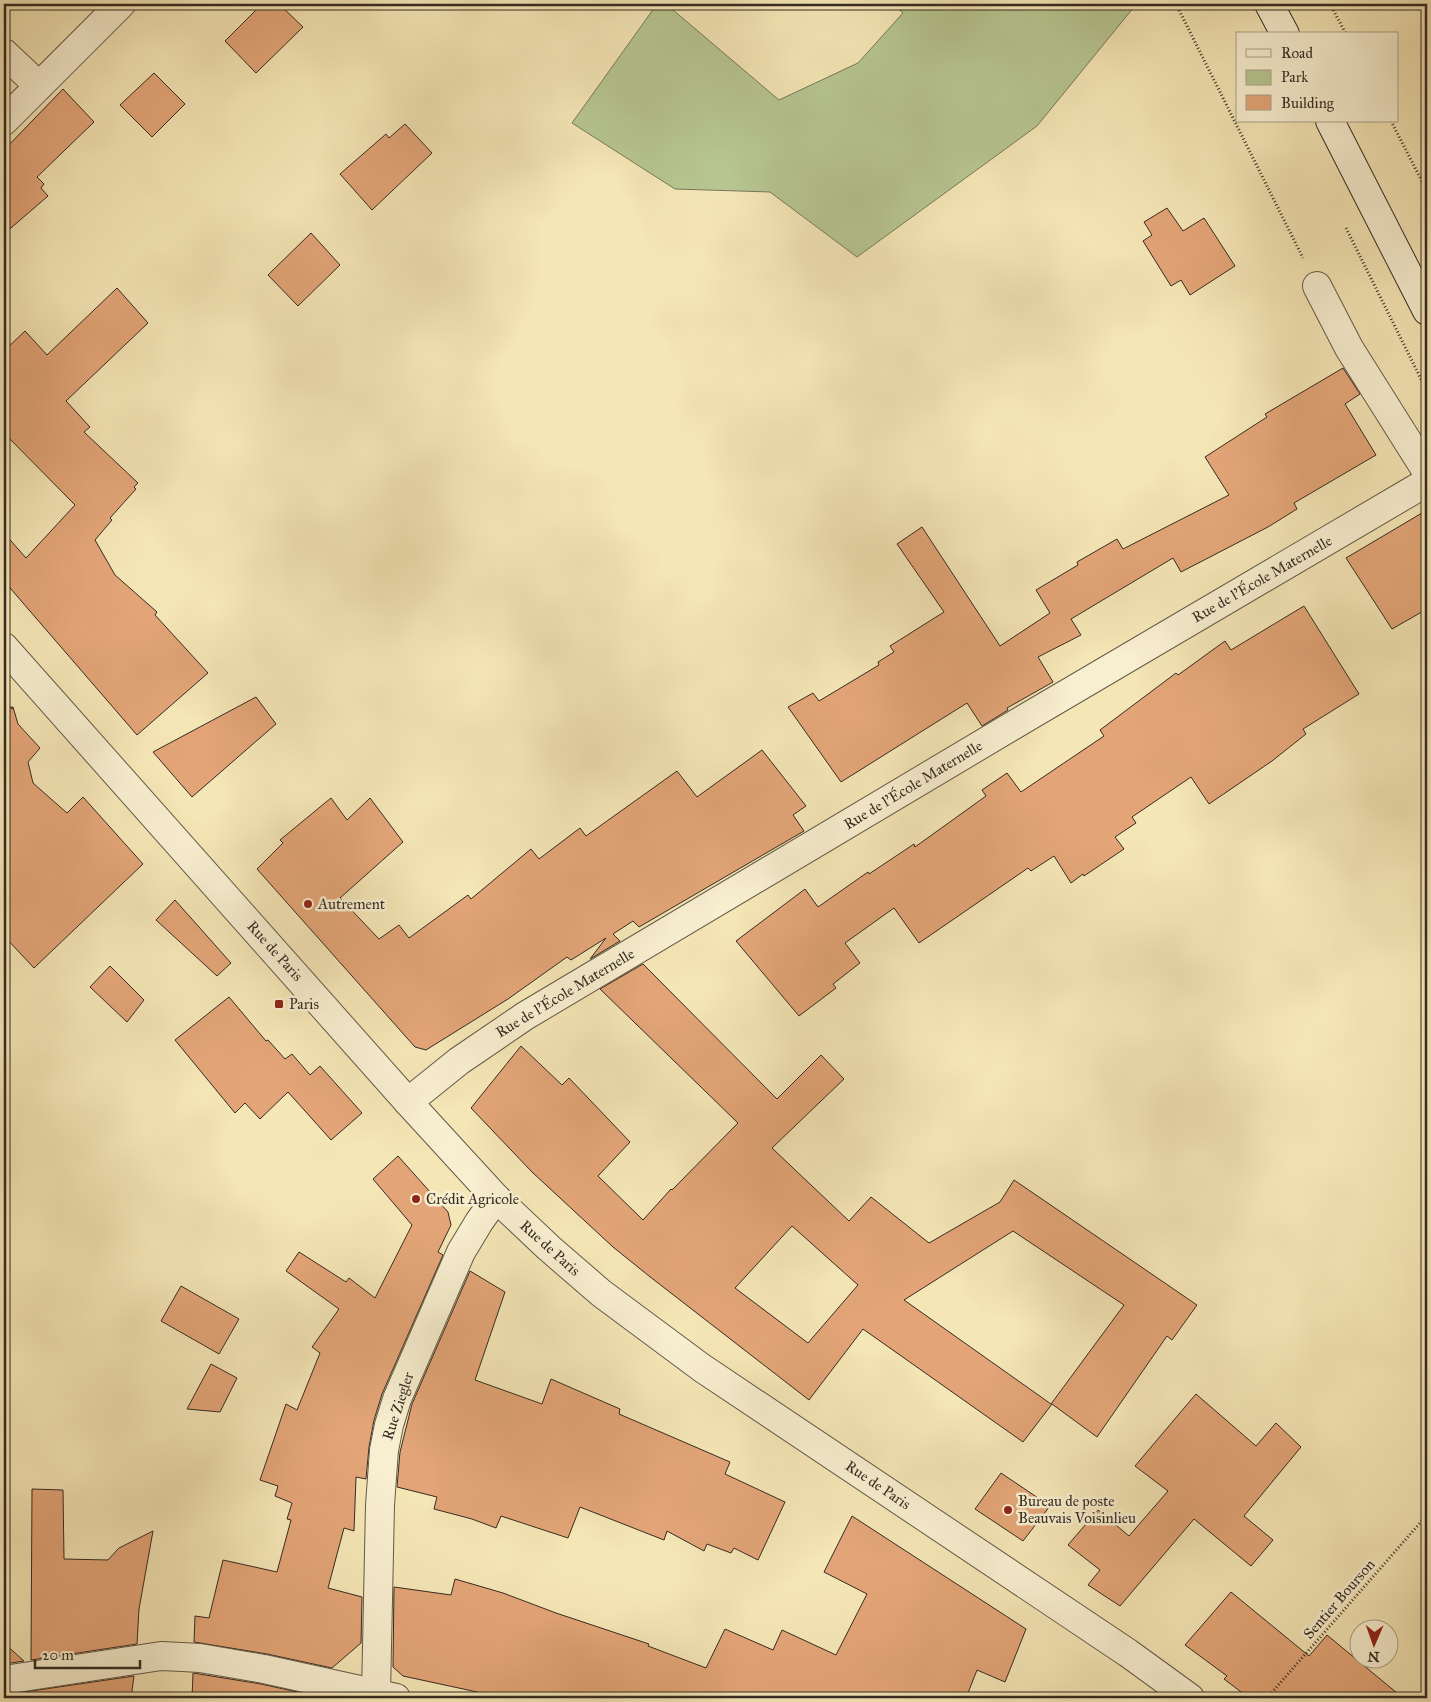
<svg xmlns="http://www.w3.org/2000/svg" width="1431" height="1702" font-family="'IM FELL Great Primer',serif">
  <rect width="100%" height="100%" fill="#f5e6b6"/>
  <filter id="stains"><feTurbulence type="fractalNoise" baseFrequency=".004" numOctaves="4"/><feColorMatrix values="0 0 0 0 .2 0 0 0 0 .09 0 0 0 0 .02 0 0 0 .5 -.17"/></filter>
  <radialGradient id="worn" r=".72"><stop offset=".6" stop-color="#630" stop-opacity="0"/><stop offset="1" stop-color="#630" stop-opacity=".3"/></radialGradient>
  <polygon fill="#b7c691" stroke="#76785a" points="657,4 666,4 779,100 858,63 903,13 893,4 1132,4 1134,7 1037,126 857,257 770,192 675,189 572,123"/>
  <g fill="#e3a577" stroke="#352b23" fill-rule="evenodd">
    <polygon points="262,4 279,4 303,27 256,73 225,41"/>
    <polygon points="154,73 185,104 152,137 120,105"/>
    <polygon points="63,89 94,122 37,177 44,184 41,188 48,196 4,234 4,150"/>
    <polygon points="405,124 432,153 372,210 340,174 386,134 389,138"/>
    <polygon points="1167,208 1183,231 1204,218 1235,266 1190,295 1181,280 1171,286 1143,241 1152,235 1144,222"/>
    <polygon points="311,233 340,265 298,306 268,275"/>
    <polygon points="117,288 148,323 66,401 90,427 84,432 138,483 134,487 136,489 110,518 112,520 95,540 115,575 157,612 155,615 208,673 137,735 4,581 4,533 26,558 75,505 4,433 4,351 25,331 47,355"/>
    <polygon points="1343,368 1360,394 1345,404 1376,455 1294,503 1297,509 1268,527 1181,572 1173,558 1071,619 1081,635 1038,657 1053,682 1007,708 1008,710 982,726 967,703 841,782 788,707 813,693 819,701 879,665 878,662 894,652 890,646 944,612 897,544 922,527 1000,646 1050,613 1036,590 1078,565 1077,562 1117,539 1123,549 1229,495 1205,457 1267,417 1265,414"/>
    <polygon points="1427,510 1427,609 1392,629 1346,558"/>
    <polygon points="1304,606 1359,694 1303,729 1306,734 1272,761 1209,804 1191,777 1132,817 1136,823 1115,837 1124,849 1084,876 1083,874 1071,883 1054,856 1031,871 1028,868 919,943 894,908 845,943 860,963 833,984 836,988 799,1016 736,941 805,889 818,907 868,872 869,874 914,844 915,847 986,796 982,790 1007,773 1021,792 1104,736 1100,730 1176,673 1178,675 1225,641 1231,650"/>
    <polygon points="256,697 276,724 192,797 153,752"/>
    <polygon points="13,707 18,724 40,748 28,762 33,783 67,813 83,797 143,864 34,968 4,936 4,708"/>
    <polygon points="762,750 806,806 793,815 804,831 639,927 633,921 613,934 620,941 590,959 606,938 571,960 567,957 508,999 426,1050 415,1047 257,869 283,843 280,840 331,798 347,820 370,798 403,842 340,898 379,939 399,925 409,938 468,895 471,899 531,849 539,859 580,828 586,836 677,771 697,797"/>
    <polygon points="175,900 231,963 217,976 156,920"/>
    <path d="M643 964 777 1099 821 1055 844 1079 772 1148 849 1221 871 1197 929 1243 1000 1202 1014 1180 1197 1305 1172 1340 1167 1336 1097 1437 1052 1404 1023 1442 863 1329 809 1400 649 1276 613 1247 532 1172 471 1108 521 1046 562 1085 569 1078 630 1142 598 1176 643 1220 671 1189 672 1190 738 1123 600 989ZM792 1226 858 1285 808 1343 735 1288ZM1013 1231 1124 1305 1051 1404 904 1300Z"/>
    <polygon points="110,966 144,1000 127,1022 90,987"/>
    <polygon points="229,997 266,1041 268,1040 285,1059 292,1054 310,1075 320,1066 362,1113 331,1140 288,1092 260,1119 245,1103 235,1113 175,1040"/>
    <polygon points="398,1156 448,1212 451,1225 438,1252 443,1255 382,1394 374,1420 369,1447 366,1479 356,1477 354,1531 344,1528 328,1588 362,1597 361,1643 332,1668 267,1654 194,1642 195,1616 209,1618 223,1560 277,1572 291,1520 287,1519 292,1503 275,1496 278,1486 260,1480 286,1404 297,1410 320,1353 312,1347 339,1309 286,1271 299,1252 346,1282 349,1278 375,1298 412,1225 373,1179"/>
    <polygon points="470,1271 505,1292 475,1380 542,1404 551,1379 620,1409 619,1414 730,1462 725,1474 785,1502 758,1560 734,1548 731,1553 707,1544 704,1551 667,1531 664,1540 580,1507 568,1538 501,1516 496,1528 472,1519 434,1509 437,1497 397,1487 400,1452 412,1404"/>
    <polygon points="181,1286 239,1319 219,1354 161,1321"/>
    <polygon points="211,1364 237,1378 220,1412 187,1409"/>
    <polygon points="1196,1394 1256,1446 1276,1423 1301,1447 1244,1516 1273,1540 1251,1566 1194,1519 1120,1606 1088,1585 1100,1570 1068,1545 1098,1510 1129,1536 1168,1491 1135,1466"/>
    <polygon points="1001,1473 1050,1506 1023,1541 975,1509"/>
    <polygon points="32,1489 63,1490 64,1559 108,1560 119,1548 153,1531 139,1609 137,1644 31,1660"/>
    <polygon points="852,1516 1026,1629 1005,1682 977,1670 966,1698 505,1698 403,1676 393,1667 394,1587 451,1595 455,1579 503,1593 556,1613 649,1644 648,1646 706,1668 725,1629 773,1650 782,1630 836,1655 867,1594 824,1572"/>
    <polygon points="1231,1592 1309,1656 1327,1635 1403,1698 1249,1698 1224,1679 1227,1676 1185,1645"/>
    <polygon points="4,1643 24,1661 4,1664"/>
    <polygon points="193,1673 261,1684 302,1693 297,1698 192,1698"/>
    <polygon points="134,1676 131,1698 4,1698 4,1695"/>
  </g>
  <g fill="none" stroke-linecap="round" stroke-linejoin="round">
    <g stroke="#655a48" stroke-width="30">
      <g id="minor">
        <polyline points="4,53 39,86"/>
        <polyline points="4,121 121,4"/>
        <polyline points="1317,286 1349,348 1427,472"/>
        <polyline points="4,647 408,1102 496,1198 549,1248 601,1293 702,1368 1128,1653 1190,1698"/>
        <polyline points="408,1102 459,1061 525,1016 1029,716 1427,482"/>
        <polyline points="4,1680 135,1660 161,1656 182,1657 200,1658 264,1669 396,1698"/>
        <polyline points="376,1694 380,1505 384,1450 389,1425 397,1399 461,1252 479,1222 496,1198"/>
      </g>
    </g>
    <g stroke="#352b23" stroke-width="30">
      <g id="secondary">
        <polyline points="1269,4 1285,34"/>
        <polyline points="1330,121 1427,311"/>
      </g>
    </g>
    <g stroke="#352b23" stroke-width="3" stroke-dasharray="1 2.5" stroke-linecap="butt">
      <polyline points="1176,4 1303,258"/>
      <polyline points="1330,4 1346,34"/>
      <polyline points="1391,121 1427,191"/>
      <polyline points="1346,228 1427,391"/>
      <polyline points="4,716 13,707"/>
      <polyline points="1267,1698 1427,1515"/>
    </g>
    <use href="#minor" stroke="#f8efd0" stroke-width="28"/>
    <use href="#secondary" stroke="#f8efd0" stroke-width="28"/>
  </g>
  <g fill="#8f2418" stroke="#f8efd0" stroke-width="2">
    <circle cx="308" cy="904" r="5"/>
    <rect x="274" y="999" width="10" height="10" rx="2.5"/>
    <circle cx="416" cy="1199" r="5"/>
    <circle cx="1008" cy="1510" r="5"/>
  </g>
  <g text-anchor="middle" stroke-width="5" stroke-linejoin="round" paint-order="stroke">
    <g font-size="15" fill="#352b23" stroke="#f8efd0">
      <text transform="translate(1262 579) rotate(-30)" y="5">Rue de l'École Maternelle</text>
      <text transform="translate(913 785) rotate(-31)" y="5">Rue de l'École Maternelle</text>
      <text transform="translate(275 951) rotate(48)" y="5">Rue de Paris</text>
      <text transform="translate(565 993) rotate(-31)" y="5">Rue de l'École Maternelle</text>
      <text transform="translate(550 1248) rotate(42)" y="5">Rue de Paris</text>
      <text transform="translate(398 1406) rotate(-72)" y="5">Rue Ziegler</text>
      <text transform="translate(878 1485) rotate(34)" y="5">Rue de Paris</text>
      <text transform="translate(1339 1599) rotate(-49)" y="5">Sentier Bourson</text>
    </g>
    <g font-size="15" fill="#352b23" stroke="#f8efd0" text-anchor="start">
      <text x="318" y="909">Autrement</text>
      <text x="289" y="1009">Paris</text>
      <text x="426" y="1204">Crédit Agricole</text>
      <text x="1018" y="1506">Bureau de poste<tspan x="1018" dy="17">Beauvais Voisinlieu</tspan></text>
    </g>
  </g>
  <rect width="1431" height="1702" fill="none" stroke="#f5e6b6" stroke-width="20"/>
  <rect x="5" y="5" width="1421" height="1692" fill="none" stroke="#352b23" stroke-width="2.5"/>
  <rect x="10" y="10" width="1411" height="1682" fill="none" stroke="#352b23"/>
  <rect x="1236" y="32" width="162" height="90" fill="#f8efd0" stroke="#aaa18b"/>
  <rect x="1246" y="49" width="25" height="8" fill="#f8efd0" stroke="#aaa18b"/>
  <text x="1281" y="58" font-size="15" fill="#352b23">Road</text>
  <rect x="1246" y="70" width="25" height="15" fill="#b7c691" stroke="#aaa18b"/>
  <text x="1281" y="82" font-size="15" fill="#352b23">Park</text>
  <rect x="1246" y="95" width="25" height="15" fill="#e3a577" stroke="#aaa18b"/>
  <text x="1281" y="108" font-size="15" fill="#352b23">Building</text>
  <g transform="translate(1374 1644) rotate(182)"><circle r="24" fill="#f8efd0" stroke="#aaa18b"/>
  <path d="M0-4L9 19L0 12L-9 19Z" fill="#8f2418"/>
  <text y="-8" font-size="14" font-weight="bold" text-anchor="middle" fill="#352b23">N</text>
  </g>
  <path d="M35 1660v8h105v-8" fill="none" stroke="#352b23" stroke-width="2.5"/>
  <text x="42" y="1660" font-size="15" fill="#352b23" stroke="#f8efd0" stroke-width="4" paint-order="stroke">20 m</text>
  <rect width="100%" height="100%" filter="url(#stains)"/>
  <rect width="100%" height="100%" fill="url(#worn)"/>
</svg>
